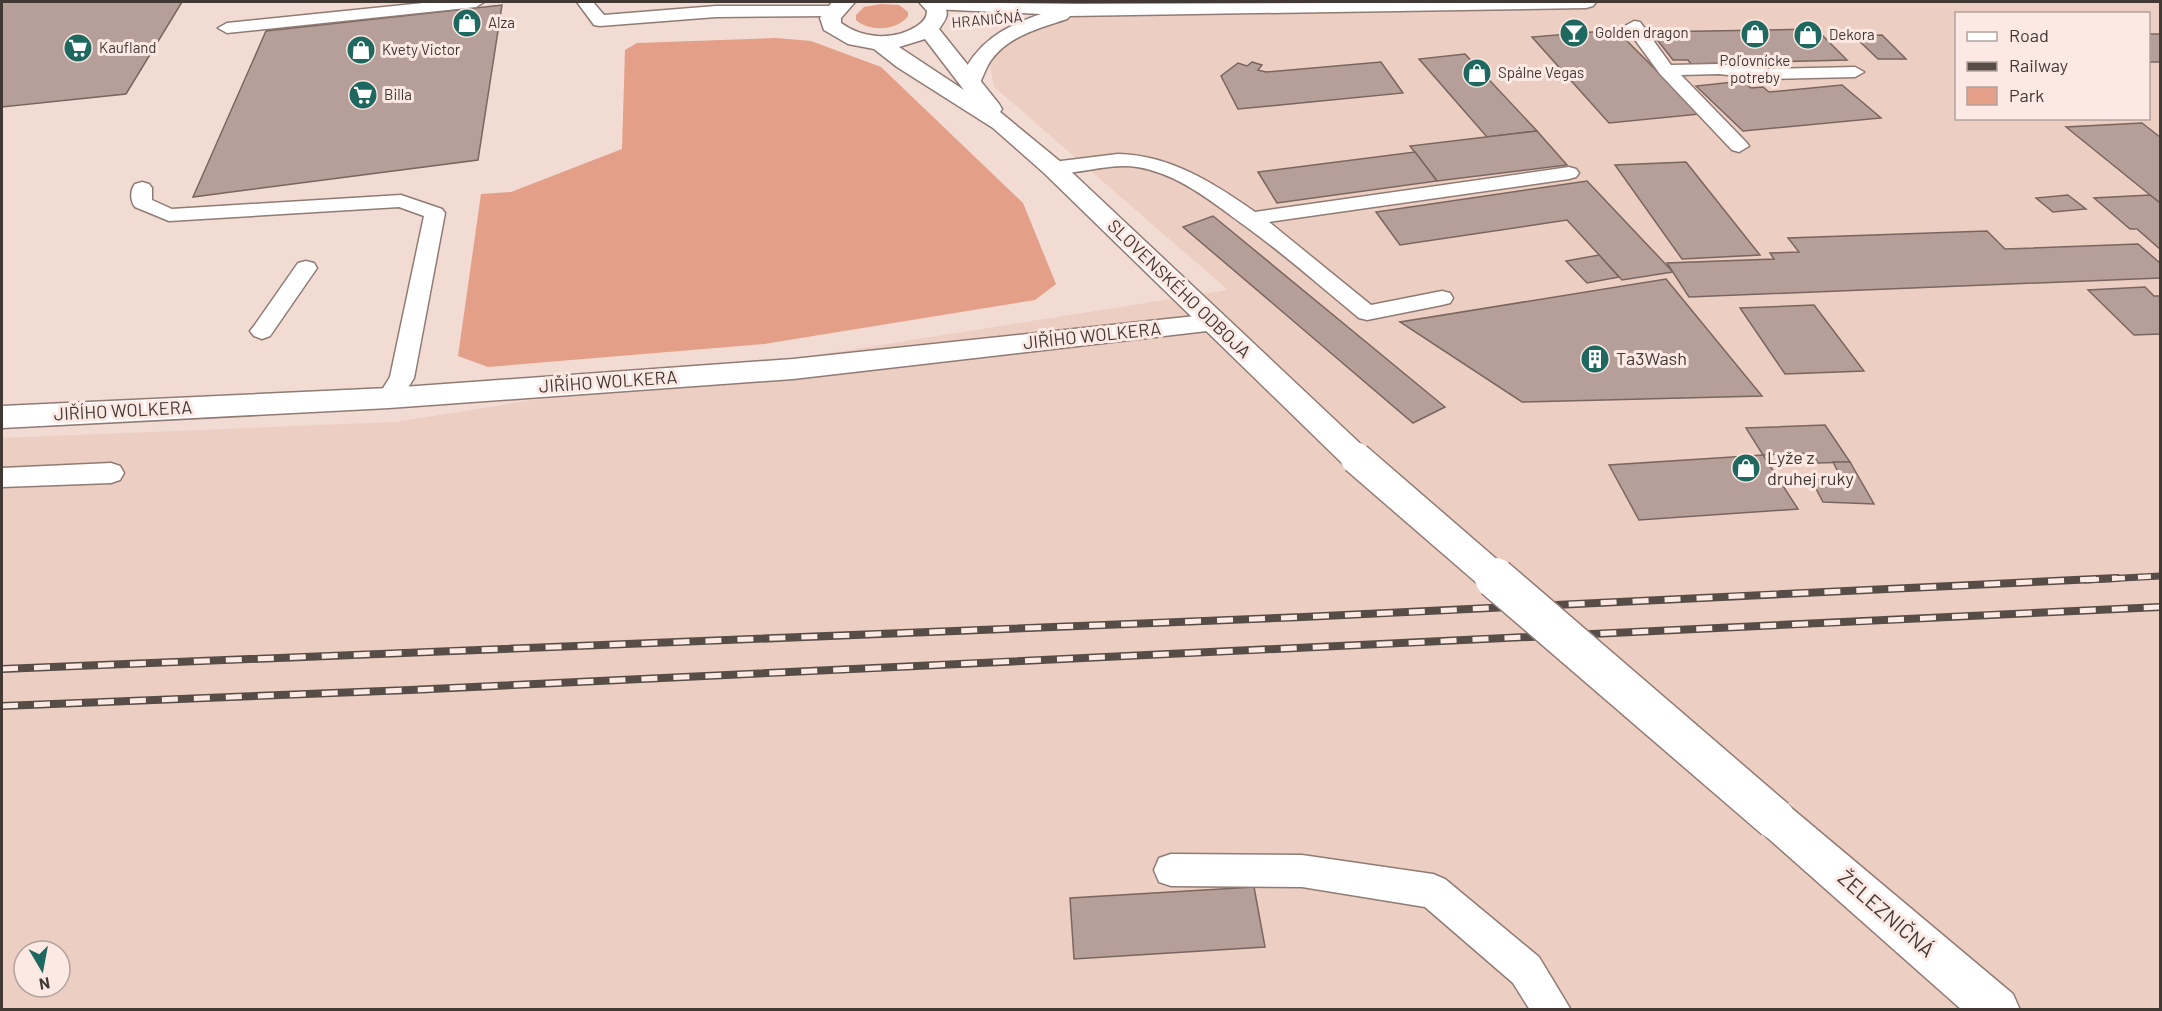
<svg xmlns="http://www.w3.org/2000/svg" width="2162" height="1011" font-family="Barlow,sans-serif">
  <rect width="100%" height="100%" fill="#f2dbd3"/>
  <path fill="#edcec3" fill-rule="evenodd" d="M1220 2H2160V1009H2V438L395 422 1228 290 994 87 989 60 1020 36 1109 3ZM1956 14H2148V118H1956ZM24 951H60V987H24Z"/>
  <g fill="#e39f87">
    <path d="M881 4 899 5 908 12V16C897 31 869 32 856 20V15L864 7Z"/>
    <polygon points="776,38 811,41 881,67 1023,203 1056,284 1035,300 764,344 488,367 458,356 481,194 511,192 622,149 625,50 637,43"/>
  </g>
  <g fill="#b59f98" stroke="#7a665f" stroke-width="1.5">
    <polygon points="2,2 182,2 126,94 2,107"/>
    <polygon points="502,5 478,160 193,197 266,31"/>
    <polygon points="1816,29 1847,60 1691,64 1688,60 1673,60 1651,32"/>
    <polygon points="1616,30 1700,114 1609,123 1532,37"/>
    <rect x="2148" y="34" width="12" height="28"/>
    <polygon points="1882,35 1906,59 1878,59 1854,36"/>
    <polygon points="1465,54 1537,131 1487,137 1419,59"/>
    <polygon points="1252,62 1262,65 1258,70 1266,72 1381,62 1403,93 1238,109 1221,76 1238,63 1247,66"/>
    <polygon points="1743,81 1751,88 1763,87 1769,92 1842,85 1881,118 1743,131 1696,86"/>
    <polygon points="2142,123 2160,137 2160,203 2066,127"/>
    <polygon points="1537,131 1567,165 1437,181 1410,146"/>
    <polygon points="1415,152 1437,181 1277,203 1258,172"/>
    <polygon points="1686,162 1760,255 1682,259 1615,165"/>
    <polygon points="1587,181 1673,272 1622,280 1567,220 1400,245 1376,212"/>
    <polygon points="2068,195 2086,209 2053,212 2036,198"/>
    <polygon points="2150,195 2160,203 2160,249 2137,229 2130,229 2094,198"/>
    <polygon points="1213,216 1445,407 1413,423 1183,227"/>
    <polygon points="1987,231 2005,249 2138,244 2160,263 2160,278 1689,297 1667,263 1774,259 1770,253 1799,252 1788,238"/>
    <polygon points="1599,255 1619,277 1587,283 1566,261"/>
    <polygon points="1666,279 1762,396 1522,402 1400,322"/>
    <polygon points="2145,287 2154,296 2160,296 2160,334 2134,335 2088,290"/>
    <polygon points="1814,305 1864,371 1785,374 1740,308"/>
    <polygon points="1825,425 1850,462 1818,463 1812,453 1763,455 1746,428"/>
    <polygon points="1763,455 1798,509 1639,520 1609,465"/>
    <polygon points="1833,462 1850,462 1874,504 1823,502 1811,479 1842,480"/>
    <polygon points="1254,887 1265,947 1074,959 1070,898"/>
  </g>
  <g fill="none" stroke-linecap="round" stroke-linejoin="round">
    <g stroke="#907b74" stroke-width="3">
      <g id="service">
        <polygon points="433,2 484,2 476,7 227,33 218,28 227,23"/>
        <polygon points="577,2 593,2 604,15 716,6 832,6 840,11 832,16 716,17 600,26 594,25"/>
        <polygon points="1634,21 1640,22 1671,65 1719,64 1762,69 1855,67 1864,72 1855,77 1762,79 1719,74 1681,75 1746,142 1749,146 1739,152 1732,150 1660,74 1625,26"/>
        <path d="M1118 154C1170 155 1214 183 1255 212L1569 167 1576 169 1579 173 1576 177 1569 179 1269 222 1371 305 1442 291 1450 293 1453 298 1450 303 1442 305 1367 320 1359 318C1320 286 1282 252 1241 223 1210 200 1176 173 1137 167 1108 162 1068 178 1046 172L1043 168 1046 164 1053 162Z"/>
        <path d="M142 182 149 184 152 188V200L172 209 401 195 442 209 445 213 414 378 398 404 389 406 380 404 377 398 390 377 424 216 399 207 169 221 135 207C130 201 130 190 135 184Z"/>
        <polygon points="306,261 314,263 317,268 270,336 262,339 254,336 250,331 254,326 298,263"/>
        <polygon points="111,463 120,466 124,473 120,480 111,483 2,487 2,468"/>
        <polygon points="1171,854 1302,855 1433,874 1445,879 1539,957 1571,1010 1530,1010 1513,983 1425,907 1302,887 1171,886 1159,882 1154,870 1159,858"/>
      </g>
    </g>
    <g stroke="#907b74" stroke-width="3">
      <g id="minor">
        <path d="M923 2 1076 4 1596 2 1593 6 1586 8 1070 16 1067 19C1041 28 1010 35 992 59 986 66 984 76 979 84H963L960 79C977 42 1003 27 1041 14L932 9 925 7Z"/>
        <polygon points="1214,314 1224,317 1228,323 1224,329 793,379 389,408 2,428 2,406 389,388 793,359"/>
      </g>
    </g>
    <g stroke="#907b74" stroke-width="3">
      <g id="tertiary">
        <path d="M832 2H855L841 18V23C863 39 894 41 917 26 923 22 927 18 927 11L919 2H940C951 12 947 18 939 29L999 104 1002 109 1000 112 1062 163 1367 450 1372 458 1367 466 1356 469 1345 466 1044 173 993 128 897 67 874 49 848 44 824 30 820 18ZM925 39 964 90 899 47Z"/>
        <polygon points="1775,800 1789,806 2013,994 2020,1010 1962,1010 1761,832 1755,819 1761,806"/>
      </g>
    </g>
    <use href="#service" fill="#fff" fill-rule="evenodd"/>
    <use href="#minor" fill="#fff" fill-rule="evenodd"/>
    <use href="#tertiary" fill="#fff" fill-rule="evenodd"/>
    <g stroke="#574d48" stroke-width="7">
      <polyline id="rail-far1" points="2086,580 2160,576"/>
    </g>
    <g stroke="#574d48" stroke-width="8">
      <g id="rail">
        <polyline points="2,669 1303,617 2117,578"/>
        <polyline points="2,706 410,690 2160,607"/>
      </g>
    </g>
    <use href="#rail-far1" stroke="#fce9e3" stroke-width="4.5" stroke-dasharray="13" stroke-linecap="butt"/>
    <use href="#rail" stroke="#fce9e3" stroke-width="5" stroke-dasharray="16" stroke-linecap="butt"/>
    <g stroke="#907b74" stroke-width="34" stroke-linecap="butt">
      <polyline id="tertiary-bridge-far1" points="1356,458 1497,580"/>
    </g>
    <g stroke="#907b74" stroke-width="43" stroke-linecap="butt">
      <polyline id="tertiary-bridge" points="1495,578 1775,819"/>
    </g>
    <use href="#tertiary-bridge-far1" stroke="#fff" stroke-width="31"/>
    <use href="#tertiary-bridge" stroke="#fff" stroke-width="40"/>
  </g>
  <defs>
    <g id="shop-disc" transform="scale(1.5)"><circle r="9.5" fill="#1e685f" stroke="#fce9e3"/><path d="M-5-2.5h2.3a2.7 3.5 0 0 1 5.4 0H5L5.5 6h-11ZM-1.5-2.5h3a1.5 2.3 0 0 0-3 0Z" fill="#fff"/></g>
    <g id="bar-disc" transform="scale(1.5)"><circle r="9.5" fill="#1e685f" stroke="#fce9e3"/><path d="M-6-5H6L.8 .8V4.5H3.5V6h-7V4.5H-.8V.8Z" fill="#fff"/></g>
    <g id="supermarket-disc" transform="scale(1.5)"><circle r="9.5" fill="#1e685f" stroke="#fce9e3"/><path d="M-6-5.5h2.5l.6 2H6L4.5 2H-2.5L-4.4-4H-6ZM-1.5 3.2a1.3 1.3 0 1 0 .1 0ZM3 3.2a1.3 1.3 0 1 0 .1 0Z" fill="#fff"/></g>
    <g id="building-disc" transform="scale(1.5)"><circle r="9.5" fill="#1e685f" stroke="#fce9e3"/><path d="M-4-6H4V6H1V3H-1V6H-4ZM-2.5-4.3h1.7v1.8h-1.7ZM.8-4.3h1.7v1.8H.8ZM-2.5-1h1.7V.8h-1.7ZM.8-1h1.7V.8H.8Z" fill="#fff"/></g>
  </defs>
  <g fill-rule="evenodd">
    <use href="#shop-disc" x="467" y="23"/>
    <use href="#bar-disc" x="1574" y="33"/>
    <use href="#shop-disc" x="1755" y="34"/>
    <use href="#shop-disc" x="1808" y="35"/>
    <use href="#supermarket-disc" x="78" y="48"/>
    <use href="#shop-disc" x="361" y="50"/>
    <use href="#shop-disc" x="1477" y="73"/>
    <use href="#supermarket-disc" x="363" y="95"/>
    <use href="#building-disc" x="1595" y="359"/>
    <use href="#shop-disc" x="1746" y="468"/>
  </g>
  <g text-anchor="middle" stroke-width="6" stroke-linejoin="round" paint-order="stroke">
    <g font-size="15" fill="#423935" stroke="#fce9e3">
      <text transform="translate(987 20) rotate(-5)" y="5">HRANIČNÁ</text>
    </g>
    <g font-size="15" fill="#423935" stroke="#fce9e3" text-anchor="start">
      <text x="488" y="28">Alza</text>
      <text x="1595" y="38">Golden dragon</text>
      <text x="1829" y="40">Dekora</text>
      <text x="99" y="53">Kaufland</text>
      <text x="382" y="55">Kvety Victor</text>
      <text x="1755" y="66" text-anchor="middle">Poľovnícke<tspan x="1755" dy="17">potreby</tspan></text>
      <text x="1498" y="78">Spálne Vegas</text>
      <text x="384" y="100">Billa</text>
    </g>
    <g font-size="18" fill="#423935" stroke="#fce9e3">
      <text transform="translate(1179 289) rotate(44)" y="6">SLOVENSKÉHO ODBOJA</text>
      <text transform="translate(1092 336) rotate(-6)" y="6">JIŘÍHO WOLKERA</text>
      <text transform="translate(608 382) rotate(-4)" y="6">JIŘÍHO WOLKERA</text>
      <text transform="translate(123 411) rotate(-3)" y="6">JIŘÍHO WOLKERA</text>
    </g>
    <g font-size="18" fill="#423935" stroke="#fce9e3" text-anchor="start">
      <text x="1616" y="365">Ta3Wash</text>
      <text x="1767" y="464">Lyže z<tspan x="1767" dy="21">druhej ruky</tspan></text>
    </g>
    <g font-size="21" fill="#423935" stroke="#fce9e3">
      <text transform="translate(1886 914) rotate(41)" y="7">ŽELEZNIČNÁ</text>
    </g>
  </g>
  <rect width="2162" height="1011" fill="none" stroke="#423935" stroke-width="6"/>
  <rect x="1955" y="12" width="195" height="108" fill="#fce9e3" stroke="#b2a39d" stroke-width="1.5"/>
  <rect x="1967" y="32" width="30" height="9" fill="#ffffff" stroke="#b2a39d" stroke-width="1.5"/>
  <text x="2009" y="42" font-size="18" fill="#423935">Road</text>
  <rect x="1967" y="62" width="30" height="9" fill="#574d48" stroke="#b2a39d" stroke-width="1.5"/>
  <text x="2009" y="72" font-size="18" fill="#423935">Railway</text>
  <rect x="1967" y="87" width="30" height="18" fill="#e39f87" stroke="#b2a39d" stroke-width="1.5"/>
  <text x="2009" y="102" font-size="18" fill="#423935">Park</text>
  <g transform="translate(42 969) rotate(170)"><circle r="28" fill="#fce9e3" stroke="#b2a39d" stroke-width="1.5"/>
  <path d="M0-4.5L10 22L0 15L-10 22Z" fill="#1e685f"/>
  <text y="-9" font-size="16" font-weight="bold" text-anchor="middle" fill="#423935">N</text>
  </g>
</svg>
